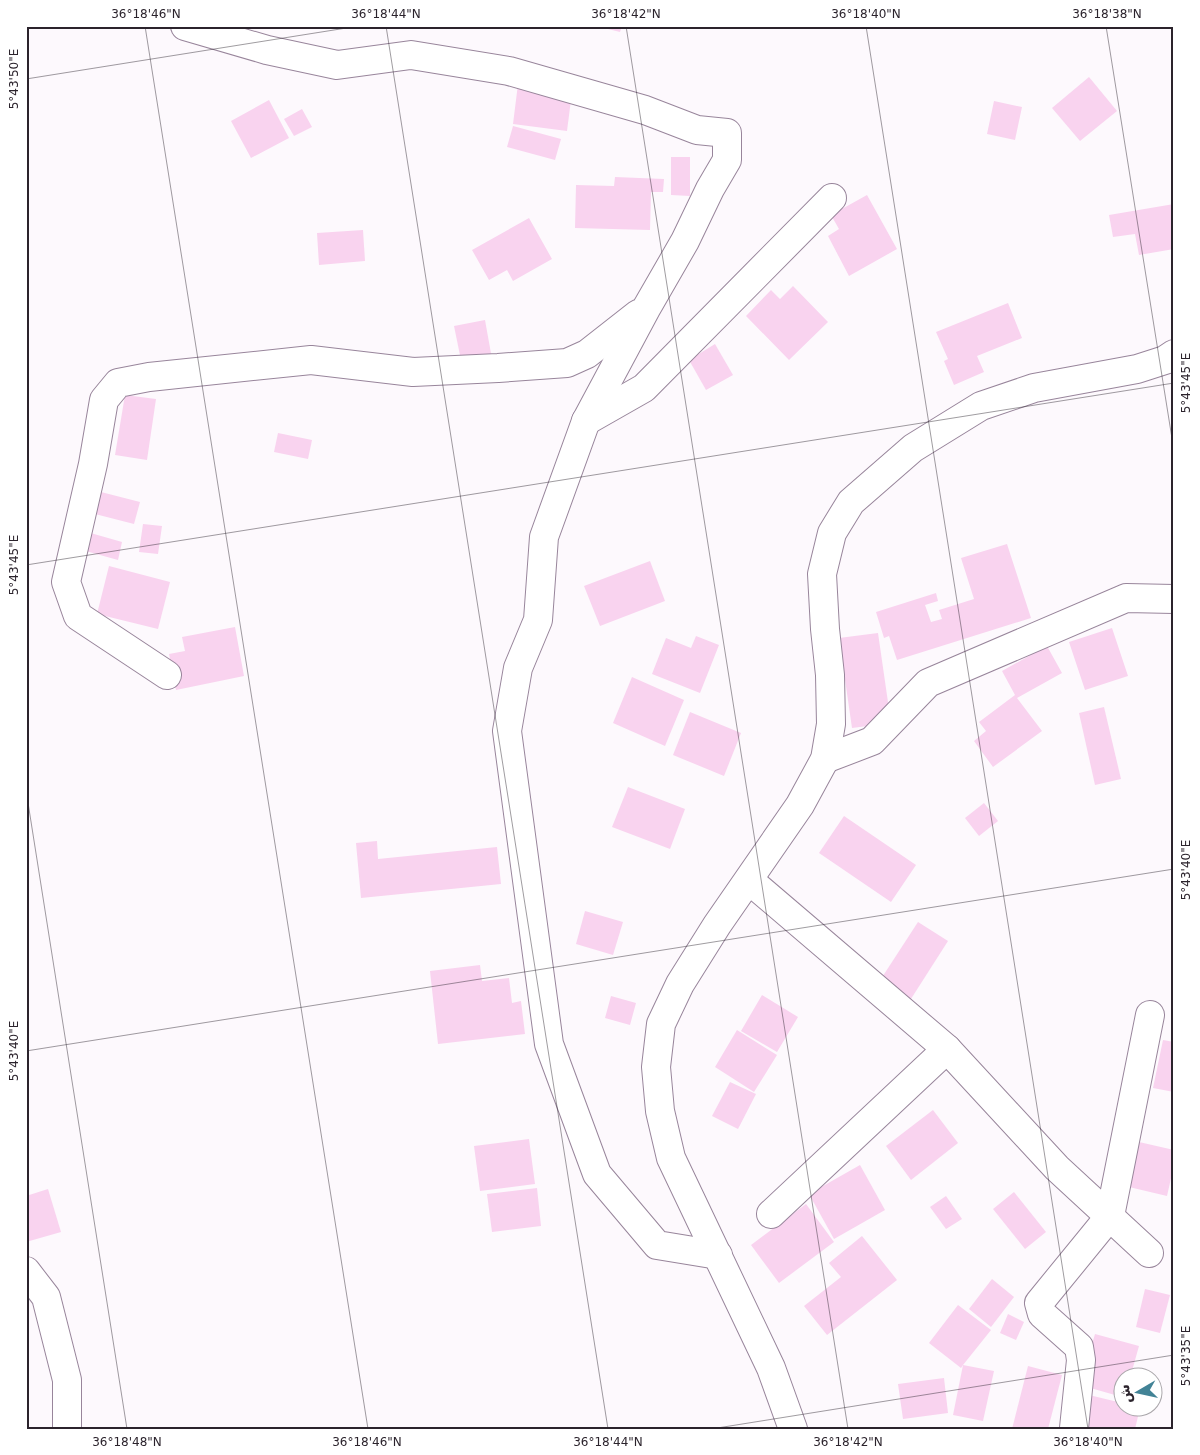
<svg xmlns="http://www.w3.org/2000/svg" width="1200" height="1455" font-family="'DejaVu Sans',Cairo,sans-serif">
  <rect width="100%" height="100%" fill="#fdf9fd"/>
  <g fill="#f9d3ef">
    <polygon points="596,26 622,26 620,32"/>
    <polygon points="1089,77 1117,111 1080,141 1052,108"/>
    <polygon points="518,84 572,92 567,131 513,124"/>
    <polygon points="269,100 289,138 251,158 231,121"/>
    <polygon points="994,101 1022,107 1015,140 987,134"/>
    <polygon points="302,109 312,127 294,136 284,119"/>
    <polygon points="513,126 561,139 555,160 507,147"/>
    <polygon points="671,157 690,157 690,196 671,195"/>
    <polygon points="615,177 664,179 663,192 651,192 650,230 575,228 576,185 614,186"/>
    <polygon points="867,195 897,249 849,276 828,236 839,229 831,215"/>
    <polygon points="1174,204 1174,249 1139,255 1135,234 1113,237 1109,215"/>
    <polygon points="529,218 552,259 513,281 507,270 489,280 472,250"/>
    <polygon points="363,230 365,261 319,265 317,233"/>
    <polygon points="793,286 828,322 789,360 746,316 771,290 780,299"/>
    <polygon points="1008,303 1022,338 977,356 984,372 954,385 944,361 948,359 936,332"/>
    <polygon points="485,320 492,359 462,365 454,326"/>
    <polygon points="715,344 733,375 706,390 689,360"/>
    <polygon points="125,395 156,399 147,460 115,455"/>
    <polygon points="278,433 312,440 308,459 274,452"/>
    <polygon points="101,492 140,502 134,524 95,514"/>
    <polygon points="143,524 162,526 158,554 139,552"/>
    <polygon points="87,532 122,542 118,560 82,550"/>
    <polygon points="1007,544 1031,618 897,660 889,636 884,638 876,612 936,593 938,601 925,605 931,622 942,619 939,610 974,599 961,558"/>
    <polygon points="650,561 665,601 600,626 584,586"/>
    <polygon points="109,566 170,582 158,629 97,614"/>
    <polygon points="235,627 244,676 176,690 169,654 185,651 182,637"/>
    <polygon points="1112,628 1128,676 1085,690 1069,642"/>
    <polygon points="878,633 891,723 852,728 839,638"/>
    <polygon points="696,636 719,645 700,693 652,674 666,638 691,648"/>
    <polygon points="1047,646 1062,673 1017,698 1042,731 993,767 974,741 986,731 979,722 1015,695 1002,671"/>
    <polygon points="632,677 684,700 665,746 613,723"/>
    <polygon points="1104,707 1121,779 1095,785 1079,713"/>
    <polygon points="690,712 741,733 724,776 673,755"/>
    <polygon points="628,787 685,809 670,849 612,827"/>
    <polygon points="984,803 998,821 979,836 965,818"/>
    <polygon points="844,816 916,865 891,902 819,853"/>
    <polygon points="377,841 378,859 497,847 501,884 361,898 356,843"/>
    <polygon points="585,911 623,922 613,955 576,944"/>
    <polygon points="918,922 948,941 909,1002 879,982"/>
    <polygon points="480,965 482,981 509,978 512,1003 521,1001 525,1034 438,1044 430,971"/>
    <polygon points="762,995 798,1017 777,1052 741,1031"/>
    <polygon points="611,996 636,1003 630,1025 605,1018"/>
    <polygon points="737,1030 777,1055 754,1092 715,1067"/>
    <polygon points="1163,1040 1174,1042 1174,1092 1153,1088"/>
    <polygon points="730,1082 756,1094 738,1129 712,1116"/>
    <polygon points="933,1110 958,1143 911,1180 886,1146"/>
    <polygon points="529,1139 535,1184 480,1191 474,1146"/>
    <polygon points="1139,1142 1174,1150 1174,1165 1167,1196 1129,1187"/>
    <polygon points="860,1165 885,1210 834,1239 809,1194"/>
    <polygon points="537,1188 541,1226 492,1232 487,1194"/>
    <polygon points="48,1189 61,1232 26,1242 26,1196"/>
    <polygon points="1014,1192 1046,1232 1025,1249 993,1209"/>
    <polygon points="946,1196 962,1219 946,1229 930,1207"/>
    <polygon points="806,1204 834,1242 779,1283 751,1245"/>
    <polygon points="862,1236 897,1280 827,1335 804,1306 841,1277 829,1263"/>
    <polygon points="992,1279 1014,1297 991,1327 969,1309"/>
    <polygon points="1145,1289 1170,1295 1160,1333 1136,1327"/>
    <polygon points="958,1305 991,1330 963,1365 994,1371 983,1421 953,1415 963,1365 961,1368 929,1343"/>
    <polygon points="1008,1314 1024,1322 1016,1340 1000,1333"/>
    <polygon points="1095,1334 1139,1346 1130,1378 1122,1378 1122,1397 1080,1385"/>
    <polygon points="1028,1366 1062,1375 1048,1429 1012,1429"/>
    <polygon points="944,1378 948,1413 903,1419 898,1384"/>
    <polygon points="1085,1394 1122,1403 1122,1408 1140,1408 1135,1429 1088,1429 1090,1419 1079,1416"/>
  </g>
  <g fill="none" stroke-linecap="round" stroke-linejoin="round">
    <g stroke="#98859b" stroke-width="30">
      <g id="minor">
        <polyline points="185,26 267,50 337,65 411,55 509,71 645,110 697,130 727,133 727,160 710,189 685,241 647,307 586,421 544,537 538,620 518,668 507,731 549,1044 597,1174 657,1245 718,1255"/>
        <polyline points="586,421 644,388 832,198"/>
        <polyline points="167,675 78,616 66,582 93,464 104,400 118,383 149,377 311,360 413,372 498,368 567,363 587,354 638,314"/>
        <polyline points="825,759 872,741 928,683 1126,598 1174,599"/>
        <polyline points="749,880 947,1049 1057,1168 1149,1253"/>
        <polyline points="771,1214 947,1049"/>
        <polyline points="26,1271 46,1297 67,1380 67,1429"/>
        <polyline points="1074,1428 1081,1360 1079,1347 1042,1314 1039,1303 1110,1216 1150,1015"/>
      </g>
    </g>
    <g stroke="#98859b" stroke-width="30">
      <polyline id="secondary" points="793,1429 771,1368 671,1158 660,1111 656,1067 661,1024 680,984 717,925 800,805 825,759 831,724 830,675 825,629 822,574 832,533 851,502 913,448 981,406 1034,388 1137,369 1165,360 1174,354"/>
    </g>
    <use href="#minor" stroke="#fff" stroke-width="28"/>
    <use href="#secondary" stroke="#fff" stroke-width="28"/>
  </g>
  <path fill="none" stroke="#2b232c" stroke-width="1" stroke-opacity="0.45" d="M145 26 368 1429M386 26 608 1429M626 26 848 1429M866 26 1088 1429M1106 26 1174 451M26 79 359 26M26 565 1174 383M26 790 127 1429M26 1051 1174 869M711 1429 1174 1355"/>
  <rect width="1200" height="1455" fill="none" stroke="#ffffff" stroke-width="55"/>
  <g transform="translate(1138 1392) rotate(261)"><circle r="24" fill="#ffffff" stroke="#aaa7ab"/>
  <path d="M0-4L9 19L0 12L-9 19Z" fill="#428396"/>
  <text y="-8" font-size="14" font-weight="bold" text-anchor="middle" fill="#2b232c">ش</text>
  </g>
  <rect x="28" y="28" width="1144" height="1400" fill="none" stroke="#2b232c" stroke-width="2"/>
  <g font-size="12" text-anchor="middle" fill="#2b232c">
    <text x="146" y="18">36°18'46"N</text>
    <text x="386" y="18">36°18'44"N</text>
    <text x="626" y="18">36°18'42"N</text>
    <text x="866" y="18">36°18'40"N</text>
    <text x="1107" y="18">36°18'38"N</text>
    <text transform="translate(14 79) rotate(-90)" y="4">5°43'50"E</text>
    <text transform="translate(1186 383) rotate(-90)" y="4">5°43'45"E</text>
    <text transform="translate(14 565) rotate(-90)" y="4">5°43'45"E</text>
    <text transform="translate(1186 870) rotate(-90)" y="4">5°43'40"E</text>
    <text transform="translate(14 1051) rotate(-90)" y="4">5°43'40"E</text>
    <text transform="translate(1186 1356) rotate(-90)" y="4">5°43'35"E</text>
    <text x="127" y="1446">36°18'48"N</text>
    <text x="367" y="1446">36°18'46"N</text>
    <text x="608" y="1446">36°18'44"N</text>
    <text x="848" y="1446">36°18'42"N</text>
    <text x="1088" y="1446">36°18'40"N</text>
  </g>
</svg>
